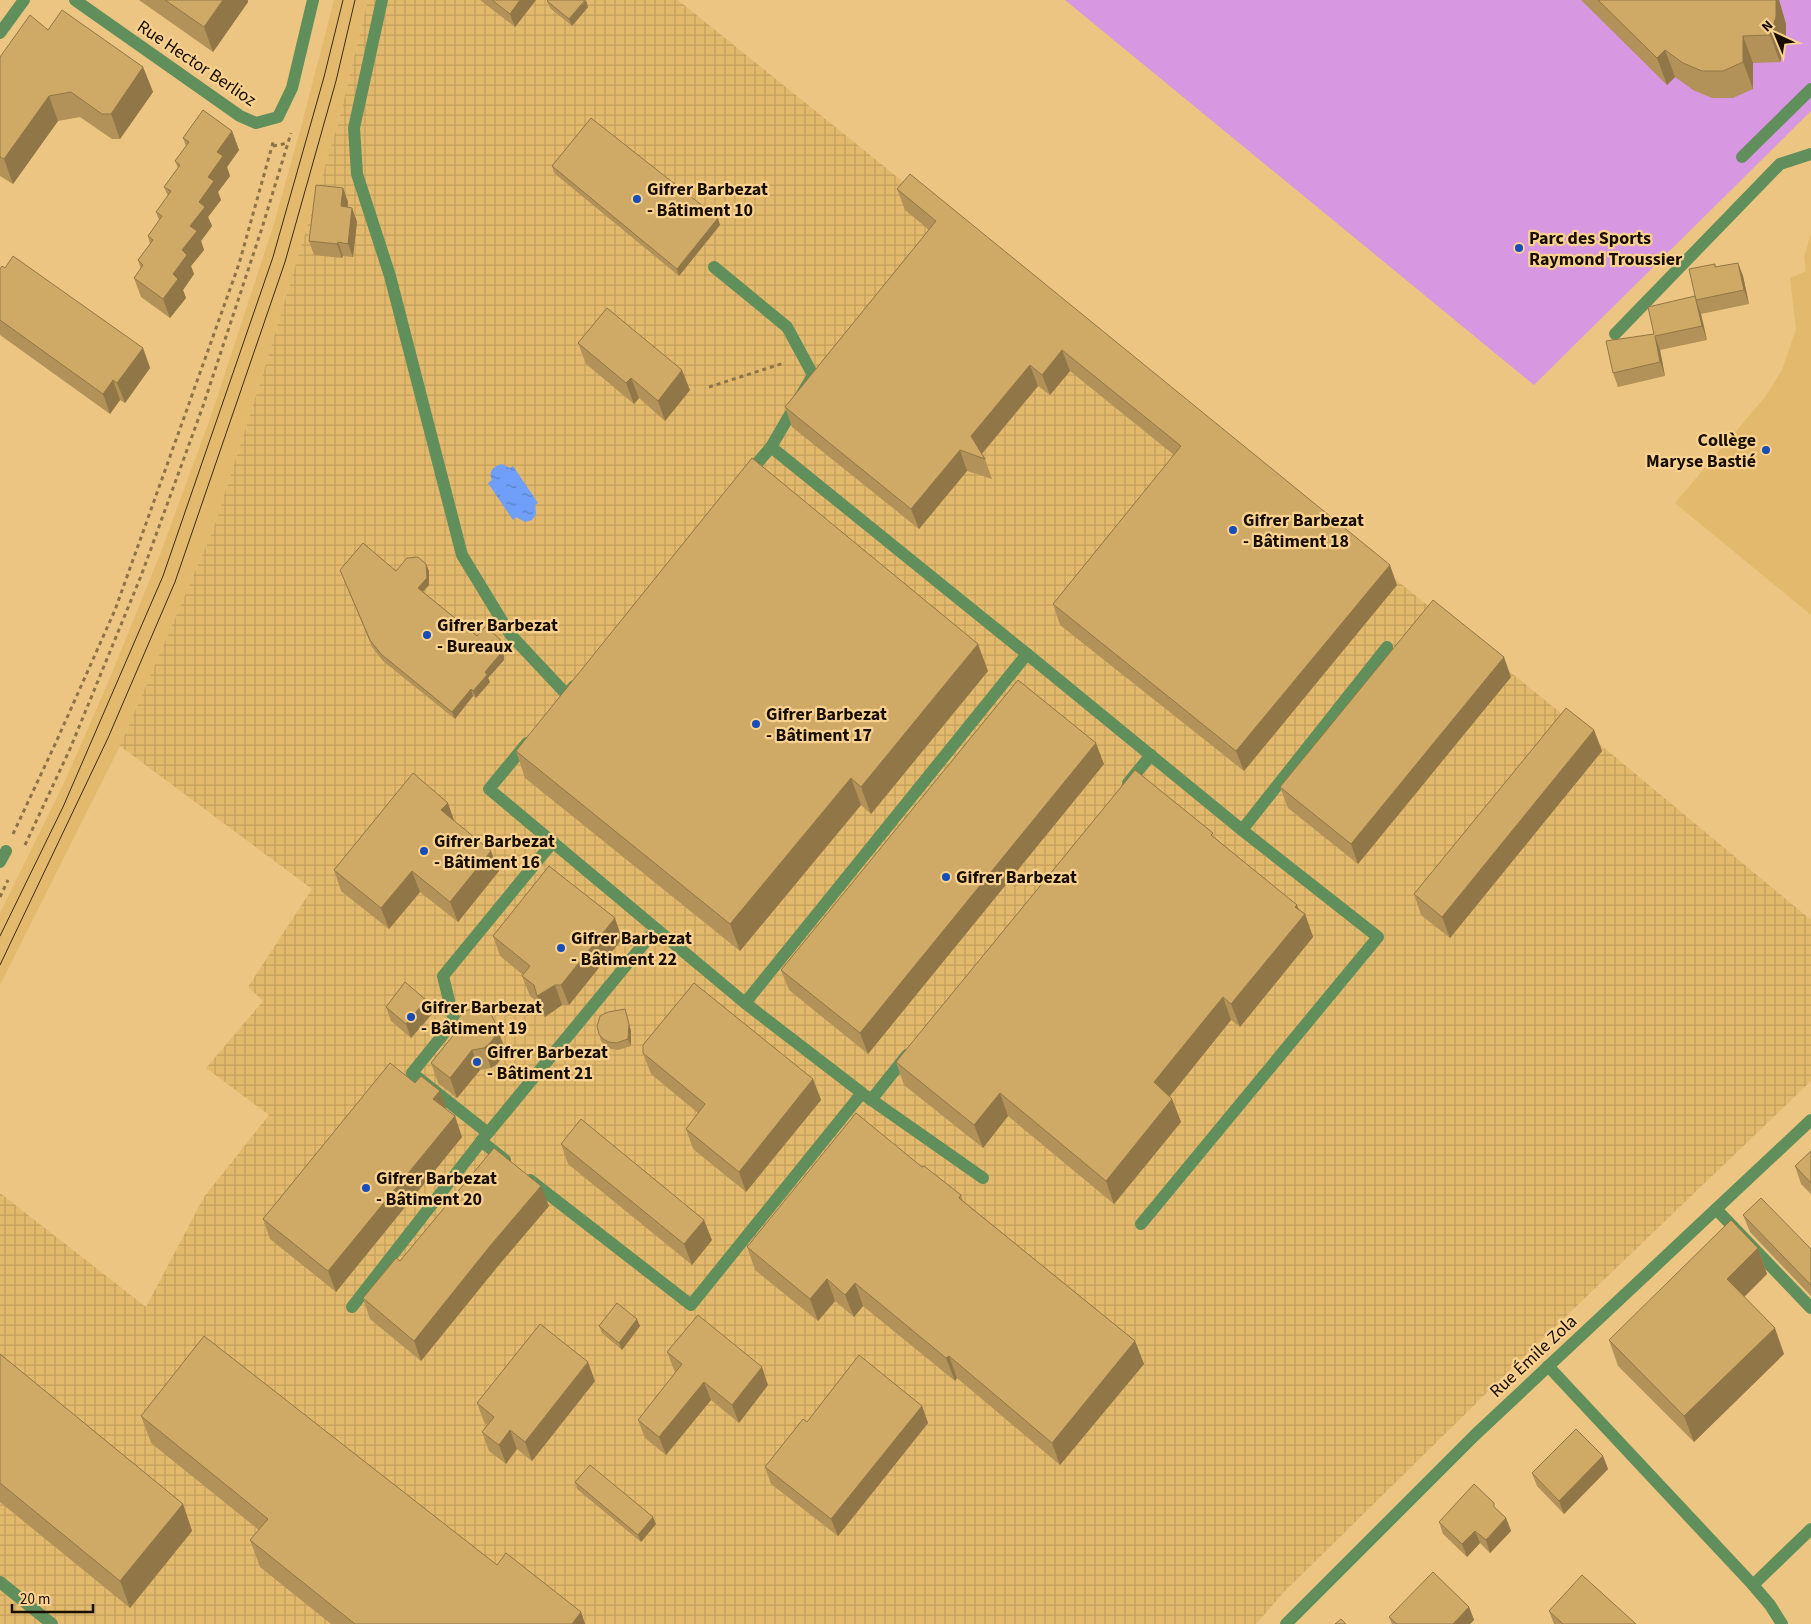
<svg xmlns="http://www.w3.org/2000/svg" width="1811" height="1624" font-family="'Source Sans 3',sans-serif">
  <defs>
    <pattern id="industrial-grid" width="8" height="8" patternUnits="userSpaceOnUse" patternTransform="scale(1.25)"><rect width="8" height="8" fill="#e3ba6d"/><path d="M0 4h8M4 0v8" fill="none" stroke="#c29f5d"/></pattern>
    <pattern id="water-ripples" width="26" height="14" patternUnits="userSpaceOnUse" patternTransform="scale(1.25)"><rect width="26" height="14" fill="#6f9ff8"/><path d="M2 4q2-2 4 0t4 0M15 11q2-2 4 0t4 0" fill="none" stroke="#5a80c6"/></pattern>
  </defs>
  <rect width="100%" height="100%" fill="#ebc581"/>
  <g fill="#e3ba6d">
    <polygon points="334,0 368,0 339,120 262,377 213,530 120,746 0,985 0,913 64,783 107,685 161,552 211,416 273,227 300,131"/>
    <polygon points="1811,234 1811,615 1675,503 1765,397 1782,370 1796,329 1790,278 1806,271 1804,257"/>
  </g>
  <polygon fill="url(#industrial-grid)" points="368,0 678,0 1608,751 1811,920 1811,1081 1509,1371 1283,1593 1256,1624 0,1624 0,1193 146,1307 204,1197 269,1115 206,1068 263,1001 248,987 312,889 120,746 213,530 262,377 339,120"/>
  <polygon fill="#d797e1" points="1065,0 1811,0 1811,111 1534,385"/>
  <path fill="url(#water-ripples)" d="M502 464 510 468 513 466 538 503 535 505 536 514 532 520 525 522 516 517 513 520 488 483 492 480C488 472 493 466 502 464Z"/>
  <g fill="none" stroke-linecap="round" stroke-linejoin="round">
    <g stroke="#8d7348" stroke-width="3" stroke-dasharray="4 4" stroke-linecap="butt">
      <polyline points="273,146 288,143"/>
      <polyline points="709,387 784,363"/>
      <polyline points="13,834 57,740 115,610 239,264 274,139"/>
      <polyline points="25,845 70,749 141,576 203,406 262,228 291,133"/>
      <polyline points="0,897 8,880"/>
    </g>
    <g stroke="#618f5c" stroke-width="12">
      <polyline points="75,0 240,116 256,123 278,117 292,88 313,0"/>
      <polyline points="382,0 354,128 357,174 390,276 462,555 510,634 567,695 574,686"/>
      <polyline points="0,33 24,0"/>
      <polyline points="1742,157 1811,89"/>
      <polyline points="714,267 787,327 813,375 771,447 747,475"/>
      <polyline points="1615,334 1780,164 1811,154"/>
      <polyline points="1027,654 1242,830 1378,937 1141,1224"/>
      <polyline points="527,743 489,789 745,1003 1027,654 771,447"/>
      <polyline points="1128,783 1151,755"/>
      <polyline points="1242,830 1387,647"/>
      <polyline points="553,842 443,976 454,1021 412,1073 488,1133 656,929"/>
      <polyline points="0,862 6,851"/>
      <polyline points="866,1096 983,1178"/>
      <polyline points="871,1100 907,1055"/>
      <polyline points="481,1141 505,1160"/>
      <polyline points="530,1180 691,1305 862,1093 745,1003"/>
      <polyline points="1716,1209 1811,1308"/>
      <polyline points="352,1307 486,1135"/>
      <polyline points="1548,1366 1753,1585 1811,1529"/>
      <polyline points="0,1582 52,1624"/>
      <polyline points="1753,1585 1770,1605 1782,1624"/>
      <polyline points="1286,1624 1475,1435 1811,1120"/>
    </g>
    <g stroke="#3a2c16" stroke-width="1">
      <polyline points="0,936 63,807 163,576 273,257 324,77 343,0"/>
      <polyline points="0,965 108,738 175,582 285,262 336,81 355,0"/>
    </g>
  </g>
  <g fill="#b29258">
    <polygon points="139,0 248,0 248,2 213,52"/>
    <polygon points="480,0 536,0 515,27"/>
    <polygon points="1581,0 1779,0 1786,24 1786,44 1780,62 1753,63 1753,89 1733,98 1712,98 1693,90 1675,77 1667,85"/>
    <polygon points="547,1 588,7 572,26 550,8"/>
    <polygon points="48,30 143,67 153,92 120,139 112,139 80,117 58,121 13,184 0,176 0,57"/>
    <polygon points="232,131 239,150 227,167 230,176 218,192 221,200 208,217 212,226 201,241 204,250 191,266 194,274 183,290 186,298 170,318 141,297 134,278 141,269 138,260 150,244 148,236 159,220 156,212 168,196 164,187 178,168 175,161 186,146 183,138"/>
    <polygon points="552,166 720,225 679,276 554,173"/>
    <polygon points="343,188 348,202 348,207 352,208 357,222 353,257 343,256 342,258 314,255 309,241"/>
    <polygon points="897,189 1397,585 1244,771 1060,625 1053,604 1174,455 1070,371 1050,395 1038,386 982,454 985,459 992,479 967,471 919,529 792,427 785,407 929,230 905,210"/>
    <polygon points="1738,263 1743,276 1749,304 1701,314 1707,340 1660,350 1665,376 1618,387 1613,373 1695,296 1716,267"/>
    <polygon points="0,269 143,348 150,368 125,403 120,400 110,414 0,335"/>
    <polygon points="578,343 690,390 665,421 639,398 634,404 586,364"/>
    <polygon points="426,564 429,571 429,585 423,592 477,636 500,639 503,646 504,660 488,678 490,682 476,698 473,696 455,719 383,661 372,647 343,577 396,571"/>
    <polygon points="988,671 871,814 861,805 740,951 525,778 516,751"/>
    <polygon points="1511,677 1358,864 1288,808 1280,787"/>
    <polygon points="1594,730 1602,751 1450,938 1421,915 1414,894"/>
    <polygon points="1104,764 868,1054 789,990 781,970"/>
    <polygon points="454,821 499,871 458,922 420,892 389,929 341,891 334,870"/>
    <polygon points="1215,838 1305,914 1313,937 1240,1027 1231,1020 1170,1096 1172,1099 1181,1122 1114,1204 1008,1116 983,1148 904,1085 896,1062"/>
    <polygon points="493,936 622,939 569,1005 562,1005 545,1017 540,1004 530,996 522,976 523,975 500,956"/>
    <polygon points="386,1007 432,1014 411,1038 391,1021"/>
    <polygon points="625,1009 631,1031 631,1046 618,1050 611,1049 605,1046 601,1041 599,1034"/>
    <polygon points="456,1032 504,1046 501,1059 497,1064 491,1068 480,1070 457,1098 438,1083 431,1063"/>
    <polygon points="643,1053 813,1079 821,1100 746,1192 693,1149 686,1129 698,1113 651,1074"/>
    <polygon points="447,1110 462,1137 336,1292 270,1239 263,1219"/>
    <polygon points="561,1144 712,1240 692,1265 568,1164"/>
    <polygon points="1811,1151 1811,1194 1801,1184 1795,1166"/>
    <polygon points="922,1167 961,1195 963,1201 1135,1341 1144,1364 1060,1465 957,1378 955,1381 863,1306 854,1317 835,1301 818,1321 755,1270 747,1247"/>
    <polygon points="549,1206 498,1266 421,1361 370,1319 363,1298 400,1261"/>
    <polygon points="1743,1215 1811,1249 1811,1296 1750,1232"/>
    <polygon points="1758,1248 1767,1274 1744,1297 1784,1354 1694,1442 1618,1366 1609,1340"/>
    <polygon points="599,1326 640,1326 622,1350 602,1333"/>
    <polygon points="667,1352 768,1385 739,1423 711,1400 666,1455 645,1438 638,1420 676,1372 674,1370"/>
    <polygon points="0,1354 183,1504 192,1531 130,1608 0,1502"/>
    <polygon points="595,1381 532,1461 517,1449 506,1464 489,1451 482,1432 487,1425 484,1422 477,1403"/>
    <polygon points="922,1406 928,1423 838,1536 771,1484 765,1467 807,1422"/>
    <polygon points="141,1416 497,1565 581,1612 585,1624 331,1624 260,1567 250,1540 259,1530 151,1443"/>
    <polygon points="1603,1456 1608,1469 1564,1514 1537,1486 1532,1473"/>
    <polygon points="575,1482 656,1524 641,1542 577,1489"/>
    <polygon points="1497,1509 1506,1518 1511,1531 1490,1553 1480,1543 1467,1557 1443,1534 1439,1522"/>
    <polygon points="1469,1607 1474,1620 1470,1624 1392,1624 1389,1617"/>
    <polygon points="1549,1611 1636,1624 1554,1624"/>
  </g>
  <g fill="#917747">
    <polygon points="223,0 248,0 248,2 213,52 204,27"/>
    <polygon points="520,0 536,0 515,27 510,14"/>
    <polygon points="586,0 588,7 572,26 569,19"/>
    <polygon points="1776,0 1779,0 1786,24 1786,44 1780,62 1770,35"/>
    <polygon points="1743,36 1753,63 1753,89 1743,62"/>
    <polygon points="1665,50 1675,77 1667,85 1657,58"/>
    <polygon points="143,67 153,92 120,139 111,114"/>
    <polygon points="49,96 58,121 13,184 4,159"/>
    <polygon points="232,131 239,150 227,167 230,176 218,192 221,200 208,217 212,226 201,241 204,250 191,266 194,274 183,290 186,298 170,318 163,299 182,250 217,152"/>
    <polygon points="343,188 348,202 346,220 341,206"/>
    <polygon points="352,208 357,222 353,257 348,244"/>
    <polygon points="718,218 720,225 679,276 677,269"/>
    <polygon points="338,242 343,256 342,258 337,244"/>
    <polygon points="1738,263 1743,276 1749,304 1744,290"/>
    <polygon points="1696,300 1701,314 1707,340 1702,326"/>
    <polygon points="1655,336 1660,350 1665,376 1660,362"/>
    <polygon points="143,348 150,368 125,403 117,383"/>
    <polygon points="1062,350 1070,371 1050,395 1042,375"/>
    <polygon points="1030,365 1038,386 979,457 971,436"/>
    <polygon points="682,370 690,390 665,421 658,401"/>
    <polygon points="631,378 639,398 634,404 626,383"/>
    <polygon points="113,380 120,400 110,414 103,394"/>
    <polygon points="960,450 967,471 919,529 911,509"/>
    <polygon points="426,564 429,571 429,585 420,595 418,588"/>
    <polygon points="1390,565 1397,585 1244,771 1236,751"/>
    <polygon points="500,639 503,646 504,660 488,678 490,682 476,698 473,691 485,672"/>
    <polygon points="978,644 988,671 871,814 861,787"/>
    <polygon points="1504,657 1511,677 1358,864 1351,844"/>
    <polygon points="471,689 473,696 455,719 452,712"/>
    <polygon points="1594,730 1602,751 1450,938 1442,917"/>
    <polygon points="1096,743 1104,764 868,1054 860,1033"/>
    <polygon points="851,778 861,805 740,951 730,924"/>
    <polygon points="448,803 455,823 441,810"/>
    <polygon points="491,851 499,871 458,922 450,902"/>
    <polygon points="412,871 420,892 389,929 381,908"/>
    <polygon points="1297,905 1302,918 1305,914 1313,937 1240,1027 1231,1004"/>
    <polygon points="615,918 622,939 569,1005 561,985"/>
    <polygon points="555,985 562,1005 545,1017 537,996"/>
    <polygon points="1223,997 1231,1020 1162,1106 1154,1082"/>
    <polygon points="426,1000 432,1014 411,1038 406,1024"/>
    <polygon points="625,1009 631,1031 631,1046 628,1039"/>
    <polygon points="496,1025 504,1046 501,1059 497,1064 491,1068 484,1048"/>
    <polygon points="472,1050 480,1070 457,1098 450,1078"/>
    <polygon points="813,1079 821,1100 746,1192 739,1172"/>
    <polygon points="440,1091 447,1111 433,1099"/>
    <polygon points="1000,1093 1008,1116 983,1148 974,1125"/>
    <polygon points="1172,1099 1181,1122 1114,1204 1106,1181"/>
    <polygon points="455,1116 462,1137 336,1292 328,1271"/>
    <polygon points="541,1186 549,1206 498,1266 421,1361 414,1341 490,1246"/>
    <polygon points="704,1220 712,1240 692,1265 684,1244"/>
    <polygon points="1758,1248 1767,1274 1736,1305 1727,1279"/>
    <polygon points="827,1279 835,1301 818,1321 810,1299"/>
    <polygon points="855,1283 863,1306 854,1317 845,1295"/>
    <polygon points="637,1319 640,1326 622,1350 619,1343"/>
    <polygon points="1775,1328 1784,1354 1694,1442 1684,1416"/>
    <polygon points="1135,1341 1144,1364 1060,1465 1052,1443"/>
    <polygon points="949,1356 957,1378 955,1381 946,1358"/>
    <polygon points="588,1362 595,1381 532,1461 525,1442"/>
    <polygon points="762,1367 768,1385 739,1423 732,1405"/>
    <polygon points="704,1382 711,1400 666,1455 659,1437"/>
    <polygon points="922,1406 928,1423 838,1536 831,1519"/>
    <polygon points="510,1430 517,1449 506,1464 499,1445"/>
    <polygon points="1603,1456 1608,1469 1564,1514 1559,1501"/>
    <polygon points="183,1504 192,1531 130,1608 120,1581"/>
    <polygon points="653,1517 656,1524 641,1542 638,1535"/>
    <polygon points="1506,1518 1511,1531 1490,1553 1486,1540"/>
    <polygon points="1475,1531 1480,1543 1467,1557 1462,1544"/>
    <polygon points="1469,1607 1474,1620 1470,1624 1453,1624"/>
    <polygon points="581,1612 585,1624 572,1624"/>
  </g>
  <g fill="#cfaa66" stroke="#917747">
    <polygon points="165,0 223,0 204,27"/>
    <polygon points="492,0 520,0 510,14"/>
    <polygon points="548,0 585,0 569,19 547,1"/>
    <polygon points="1598,0 1776,0 1776,17 1770,35 1743,36 1743,62 1723,71 1702,71 1683,63 1665,50 1657,58"/>
    <polygon points="62,10 143,67 111,114 102,114 71,92 49,96 4,159 0,157 0,57 30,15 48,30"/>
    <polygon points="203,110 232,131 217,152 223,156 208,177 214,181 199,202 205,207 190,226 197,231 182,250 187,255 173,274 178,279 163,299 134,278 143,265 138,260 153,240 148,236 162,216 156,212 171,191 164,187 180,165 175,161 189,142 183,138"/>
    <polygon points="591,118 718,218 677,269 552,166"/>
    <polygon points="910,174 1390,565 1236,751 1053,604 1181,446 1062,350 1042,375 1030,365 971,436 985,459 960,450 911,509 785,407 936,221 897,189"/>
    <polygon points="316,185 343,188 341,206 352,208 348,244 338,242 337,244 309,241"/>
    <polygon points="13,256 143,348 117,383 113,380 103,394 0,320 0,269 2,266 5,268"/>
    <polygon points="1738,263 1744,290 1696,300 1689,269 1715,264 1715,267"/>
    <polygon points="1695,296 1702,326 1655,336 1660,362 1613,373 1606,341 1654,334 1648,307"/>
    <polygon points="607,308 682,370 658,401 631,378 626,383 578,343"/>
    <polygon points="752,458 978,644 861,787 851,778 730,924 516,751"/>
    <polygon points="363,543 396,571 407,558 418,557 426,564 427,578 418,588 477,636 485,627 500,639 501,653 485,672 487,675 473,691 471,689 452,712 381,654 370,640 340,570"/>
    <polygon points="1433,600 1504,657 1351,844 1280,787"/>
    <polygon points="1018,680 1096,743 860,1033 781,970"/>
    <polygon points="1566,708 1594,730 1442,917 1414,894"/>
    <polygon points="1135,770 1213,833 1211,835 1297,905 1295,907 1305,914 1231,1004 1223,997 1154,1082 1172,1099 1106,1181 1000,1093 974,1125 896,1062"/>
    <polygon points="413,773 448,803 441,810 491,851 450,902 412,871 381,908 334,870"/>
    <polygon points="549,866 615,918 561,985 555,985 537,996 534,985 522,976 530,966 493,936"/>
    <polygon points="405,982 426,1000 406,1024 386,1007"/>
    <polygon points="694,983 813,1079 739,1172 686,1129 705,1104 643,1053 643,1045"/>
    <polygon points="477,1008 484,1010 492,1016 496,1025 494,1038 489,1044 484,1048 472,1050 450,1078 431,1063 456,1032 458,1019 464,1011"/>
    <polygon points="625,1009 629,1024 628,1039 616,1043 609,1042 603,1039 599,1034 597,1026 600,1016 608,1012"/>
    <polygon points="390,1063 415,1083 421,1076 440,1091 433,1099 455,1116 328,1271 263,1219"/>
    <polygon points="856,1113 922,1167 924,1166 961,1195 959,1198 1135,1341 1052,1443 949,1356 946,1358 855,1283 845,1295 827,1279 810,1299 747,1247"/>
    <polygon points="581,1119 704,1220 684,1244 561,1144"/>
    <polygon points="494,1148 541,1186 490,1246 414,1341 363,1298 396,1258 400,1261"/>
    <polygon points="1811,1151 1811,1183 1795,1166"/>
    <polygon points="1761,1198 1811,1249 1811,1285 1743,1215"/>
    <polygon points="1731,1220 1758,1248 1727,1279 1775,1328 1684,1416 1609,1340"/>
    <polygon points="617,1303 637,1319 619,1343 599,1326"/>
    <polygon points="698,1315 762,1367 732,1405 704,1382 659,1437 638,1420 682,1364 667,1352"/>
    <polygon points="540,1324 588,1362 525,1442 510,1430 499,1445 482,1432 494,1417 477,1403"/>
    <polygon points="204,1336 497,1565 506,1553 581,1612 572,1624 355,1624 250,1540 268,1519 141,1416"/>
    <polygon points="0,1354 183,1504 120,1581 0,1483"/>
    <polygon points="859,1355 922,1406 831,1519 765,1467 803,1419 807,1422"/>
    <polygon points="1576,1429 1603,1456 1559,1501 1532,1473"/>
    <polygon points="590,1465 653,1517 638,1535 575,1482"/>
    <polygon points="1474,1484 1494,1503 1494,1507 1506,1518 1486,1540 1475,1531 1462,1544 1439,1522"/>
    <polygon points="1433,1572 1469,1607 1453,1624 1397,1624 1389,1617"/>
    <polygon points="1582,1575 1636,1624 1563,1624 1549,1611"/>
    <polygon points="1341,1619 1346,1624 1335,1624"/>
  </g>
  <g fill="#164db9" stroke="#f8d28e" stroke-width="2">
    <circle cx="637" cy="199" r="5"/>
    <circle cx="1519" cy="248" r="5"/>
    <circle cx="1766" cy="450" r="5"/>
    <circle cx="1233" cy="530" r="5"/>
    <circle cx="427" cy="635" r="5"/>
    <circle cx="756" cy="724" r="5"/>
    <circle cx="424" cy="851" r="5"/>
    <circle cx="946" cy="877" r="5"/>
    <circle cx="561" cy="948" r="5"/>
    <circle cx="411" cy="1017" r="5"/>
    <circle cx="477" cy="1062" r="5"/>
    <circle cx="366" cy="1188" r="5"/>
  </g>
  <g text-anchor="middle" stroke-width="4.5" stroke-linejoin="round" paint-order="stroke">
    <g font-size="18" fill="#170d00" stroke="#f8d28e">
      <text transform="translate(197 63) rotate(34)" y="6">Rue Hector Berlioz</text>
      <text transform="translate(1533 1356) rotate(-43)" y="6">Rue Émile Zola</text>
    </g>
    <g font-size="18" font-weight="bold" fill="#170d00" stroke="#f8d28e" text-anchor="start">
      <text x="647" y="195">Gifrer Barbezat<tspan x="647" dy="21">- Bâtiment 10</tspan></text>
      <text x="1529" y="244">Parc des Sports<tspan x="1529" dy="21">Raymond Troussier</tspan></text>
      <text x="1756" y="446" text-anchor="end">Collège<tspan x="1756" dy="21">Maryse Bastié</tspan></text>
      <text x="1243" y="526">Gifrer Barbezat<tspan x="1243" dy="21">- Bâtiment 18</tspan></text>
      <text x="437" y="631">Gifrer Barbezat<tspan x="437" dy="21">- Bureaux</tspan></text>
      <text x="766" y="720">Gifrer Barbezat<tspan x="766" dy="21">- Bâtiment 17</tspan></text>
      <text x="434" y="847">Gifrer Barbezat<tspan x="434" dy="21">- Bâtiment 16</tspan></text>
      <text x="956" y="883">Gifrer Barbezat</text>
      <text x="571" y="944">Gifrer Barbezat<tspan x="571" dy="21">- Bâtiment 22</tspan></text>
      <text x="421" y="1013">Gifrer Barbezat<tspan x="421" dy="21">- Bâtiment 19</tspan></text>
      <text x="487" y="1058">Gifrer Barbezat<tspan x="487" dy="21">- Bâtiment 21</tspan></text>
      <text x="376" y="1184">Gifrer Barbezat<tspan x="376" dy="21">- Bâtiment 20</tspan></text>
    </g>
  </g>
  <g transform="translate(1776 35) rotate(316)" stroke="#f8d28e" stroke-width="4" paint-order="stroke">
  <path d="M0-4L9 19L0 12L-9 19Z" fill="#170d00"/>
  <text y="-8" font-size="14" font-weight="bold" text-anchor="middle" fill="#170d00">N</text>
  </g>
  <path d="M12 1604v8h81v-8" fill="none" stroke="#170d00" stroke-width="2.5"/>
  <text x="20" y="1604" font-size="15" fill="#170d00" stroke="#f8d28e" stroke-width="4" paint-order="stroke">20 m</text>
</svg>
